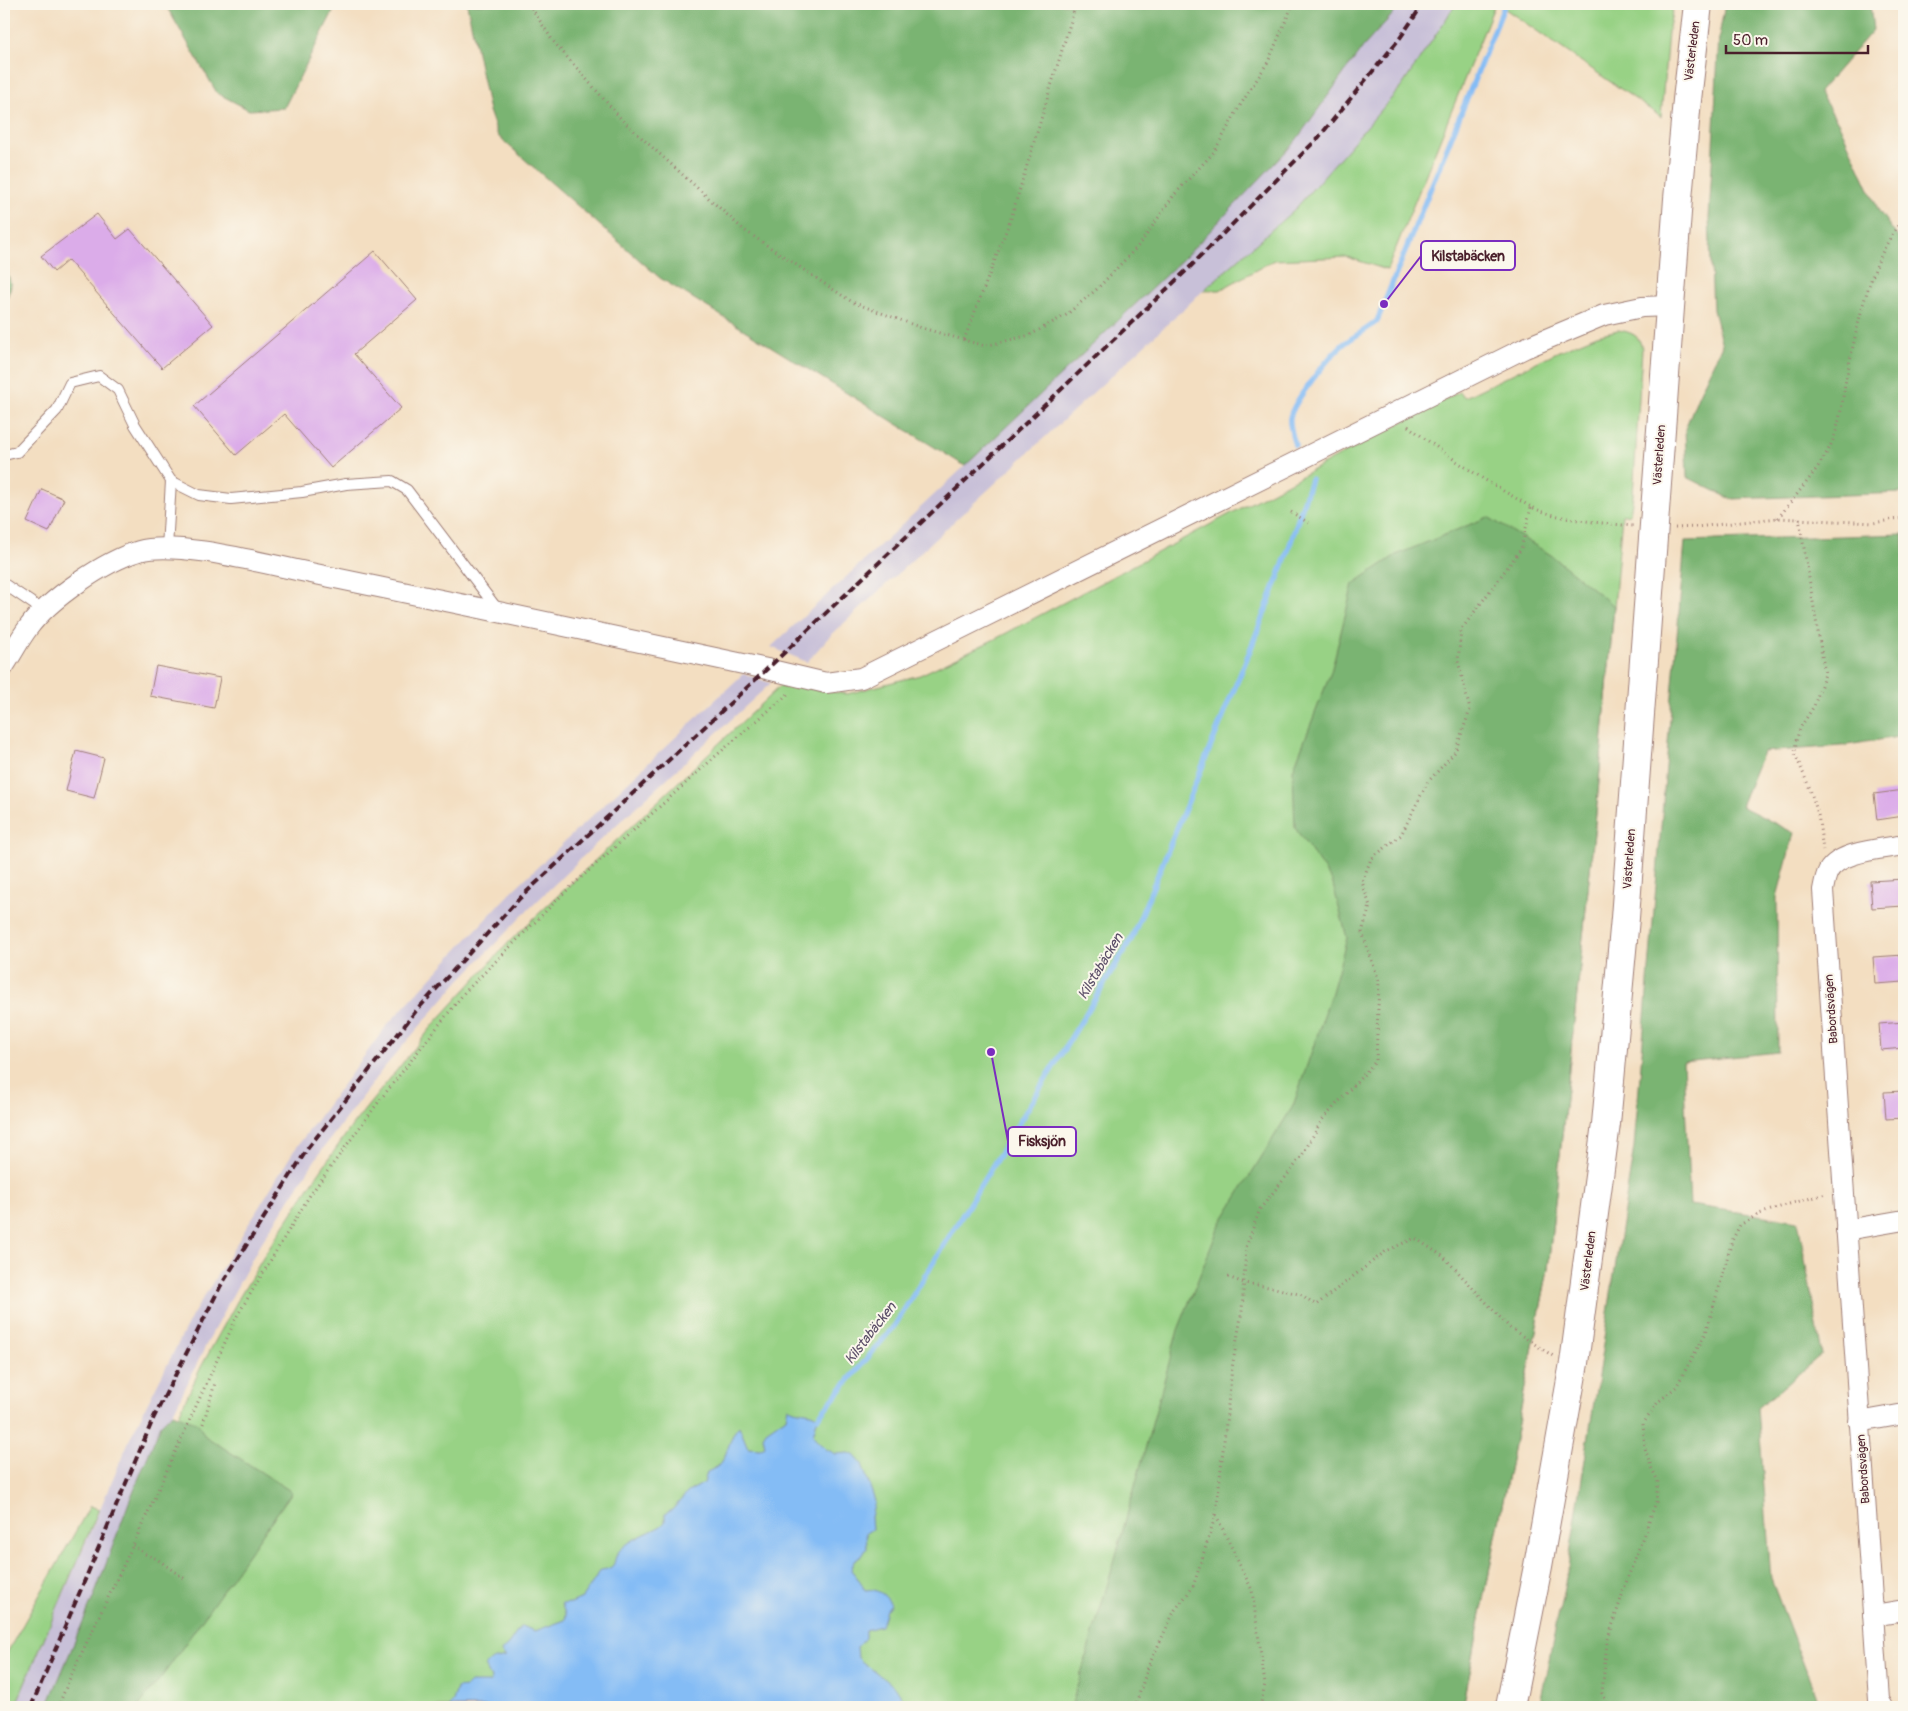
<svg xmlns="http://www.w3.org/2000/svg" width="1908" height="1711" font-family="Pangolin,sans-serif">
  <rect width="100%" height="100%" fill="#fbf7ec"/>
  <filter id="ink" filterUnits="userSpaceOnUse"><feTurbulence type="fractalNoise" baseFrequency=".02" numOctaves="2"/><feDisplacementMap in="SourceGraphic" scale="10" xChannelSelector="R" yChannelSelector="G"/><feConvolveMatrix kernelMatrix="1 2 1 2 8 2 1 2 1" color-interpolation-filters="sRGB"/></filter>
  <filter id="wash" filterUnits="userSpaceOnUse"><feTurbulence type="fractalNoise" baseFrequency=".0096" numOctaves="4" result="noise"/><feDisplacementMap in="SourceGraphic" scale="20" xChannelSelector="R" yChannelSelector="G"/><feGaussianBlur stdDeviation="1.12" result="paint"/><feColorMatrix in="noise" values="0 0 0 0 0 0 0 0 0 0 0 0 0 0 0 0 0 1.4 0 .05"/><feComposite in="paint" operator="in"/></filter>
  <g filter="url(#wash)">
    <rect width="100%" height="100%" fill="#f3dec1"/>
    <g fill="#c8c0d8">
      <polygon points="1402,4 1456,4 1402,86 1296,208 1204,290 828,638 807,662 771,647 965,466 1187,255 1294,143 1363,47"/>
      <polygon points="743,674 771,683 601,839 524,914 459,981 382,1070 319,1154 258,1248 209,1339 173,1413 161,1424 129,1502 96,1591 47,1707 15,1707 132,1434 192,1316 293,1152 388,1024 511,892"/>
    </g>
    <g fill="#98d285" stroke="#717858">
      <polygon points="1456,4 1495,4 1387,270 1347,257 1274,260 1220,290 1204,290 1296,208 1402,86"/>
      <polygon points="1498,4 1674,4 1668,32 1661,117"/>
      <path d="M1618 330C1631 332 1640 335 1642 349L1633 496 1630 514 1622 515 1597 804 1548 1269 1463 1707H55L178 1416 201 1367 239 1298 266 1253 311 1184 354 1123 435 1023 511 940 782 684 847 694 920 675 999 637 1459 392 1465 397 1559 351 1597 335Z"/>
      <polygon points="90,1506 99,1509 15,1707 4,1707 4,1658"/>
    </g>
    <g fill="#7ab472" stroke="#626a4e">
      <polygon points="165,4 337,4 284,108 249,110 217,93"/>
      <polygon points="467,4 1402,4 1363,47 1294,143 1187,255 965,466 660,278 498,136 489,111"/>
      <polygon points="1725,4 1870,4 1873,30 1819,92 1839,124 1879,211 1904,246 1904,493 1731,499 1687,477 1685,429 1698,396 1722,345 1713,310 1709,219 1719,36"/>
      <polygon points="4,257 11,286 4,306"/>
      <polygon points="1488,517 1551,555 1614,606 1597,804 1548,1269 1463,1707 1071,1707 1113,1566 1178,1330 1220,1224 1293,1106 1332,992 1347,938 1332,881 1295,828 1293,770 1331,672 1353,584 1396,555"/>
      <polygon points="1904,534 1904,736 1841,746 1763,752 1741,806 1794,833 1777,897 1778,1052 1683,1062 1690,1205 1798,1221 1822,1354 1758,1408 1771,1579 1820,1707 1539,1707 1567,1574 1634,1147 1685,541"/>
      <polygon points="173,1413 198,1423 205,1436 292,1492 166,1671 138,1707 47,1707 96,1591 129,1502 161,1424"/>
    </g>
    <path fill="#84bcf5" stroke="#676e90" d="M788 1407C798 1414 809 1409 818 1417L813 1435 818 1442 826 1449 836 1454 848 1453 854 1455 862 1464 875 1501 871 1517 872 1529 866 1533 867 1548 862 1556 854 1561 851 1570 860 1581 865 1590C878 1588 884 1594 891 1604L886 1610 881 1626 865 1630V1638L857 1647 858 1658C871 1671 905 1688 906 1707H448L453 1702 457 1688 466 1687 470 1683H490L491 1678 485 1666 492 1660 506 1657 501 1653 502 1650 508 1645 521 1626 535 1631 565 1620 566 1615 561 1604 571 1603 582 1598 601 1570C620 1568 611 1559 620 1550 632 1538 647 1534 661 1526L665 1522V1514L672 1510 688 1492 704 1483 707 1472C711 1470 716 1468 718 1466 728 1458 729 1435 739 1426L748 1448 760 1449 765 1446 763 1436 766 1431 786 1417Z"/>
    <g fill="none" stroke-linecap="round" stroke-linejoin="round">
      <g stroke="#84bcf5" stroke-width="5.5">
        <path d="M1295 445C1293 437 1289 426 1290 418 1293 401 1331 354 1345 343 1356 335 1367 330 1377 321L1505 4"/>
        <polyline points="818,1417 895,1325 1131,940 1249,653 1286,557 1311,479"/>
      </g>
    </g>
    <g id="blocks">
      <g fill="#dbace9">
        <polygon points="97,214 117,239 130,229 213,325 162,368 68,260 54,272 41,256"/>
        <polygon points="375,251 417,300 354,354 401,408 331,468 284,414 236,455 194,406"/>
        <polygon points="42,489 64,499 49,532 27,522"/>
        <polygon points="156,666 220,678 214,708 150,696"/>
        <polygon points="76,751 104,758 94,798 66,791"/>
        <polygon points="1904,790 1904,816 1877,820 1874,794"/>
        <polygon points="1904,879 1904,906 1872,908 1870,881"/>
        <polygon points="1904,955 1904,982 1875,984 1873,957"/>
        <polygon points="1904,1022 1904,1048 1881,1050 1879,1024"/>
        <polygon points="1904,1091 1904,1118 1886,1119 1884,1092"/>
      </g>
    </g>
  </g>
  <g filter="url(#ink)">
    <use href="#blocks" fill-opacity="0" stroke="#9e7e76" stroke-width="1"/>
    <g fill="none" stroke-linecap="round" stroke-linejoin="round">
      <g stroke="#9e7e76" stroke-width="12">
        <g id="lane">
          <polyline points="4,455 17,452 57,410 70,383 99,376 118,390 135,425 171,481 199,495 231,499 302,492 346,484 392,481 407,490 498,610"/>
          <polyline points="167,548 171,481"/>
          <polyline points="4,584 44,611"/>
        </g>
      </g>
      <g stroke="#9e7e76" stroke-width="22">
        <g id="street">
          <path d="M4 666C12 654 19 640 28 628 49 599 105 561 139 551 177 540 265 564 306 572 460 603 613 637 767 669L826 683 861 678 1525 348 1604 315 1642 307 1670 306"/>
          <polyline points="1846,1230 1904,1220"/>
          <polyline points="1859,1422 1904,1414"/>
          <polyline points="1873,1615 1904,1610"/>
          <path d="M1883 1707 1879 1700 1823 890C1824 885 1825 879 1827 874 1835 851 1883 849 1904 845"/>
        </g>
      </g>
      <g stroke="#9e7e76" stroke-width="30">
        <polyline id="secondary" points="1510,1707 1538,1566 1574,1363 1606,1124 1625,918 1678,199 1687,100 1698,4"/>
      </g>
      <g stroke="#9e7e76" stroke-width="3" stroke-dasharray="1 4" stroke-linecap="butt">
        <polyline points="529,4 553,41 623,121 744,230 852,302 922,328 985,346 1030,335 1066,315 1097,289 1140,244 1174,195 1214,152 1241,104 1268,62 1293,4"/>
        <polyline points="964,340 1011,218 1076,4"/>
        <path d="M1408 426C1440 450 1472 473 1507 493 1518 499 1529 507 1541 511 1570 521 1603 523 1633 526"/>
        <polyline points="1291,512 1312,525"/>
        <path d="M1778 518C1795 496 1823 465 1833 440 1840 423 1842 402 1845 384 1857 327 1868 264 1904 217"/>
        <polyline points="1799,518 1825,674 1814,706 1800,728 1796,741 1795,754 1810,789 1818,814 1823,850"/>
        <polyline points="1675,528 1696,527 1778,518 1873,523 1904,518"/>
        <polyline points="1228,1277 1244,1283 1275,1288 1302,1295 1316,1305 1386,1251 1415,1238 1444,1257 1510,1328 1553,1356"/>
        <polyline points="203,1424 215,1383"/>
        <polyline points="1216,1515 1252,1590 1265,1684 1260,1707"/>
        <polyline points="133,1545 143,1553 157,1559 185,1579"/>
        <polyline points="58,1707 69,1680 133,1545 237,1316 310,1195 380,1100 464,993 564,893 718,754 788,694"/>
        <polyline points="1135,1707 1148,1667 1175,1610 1193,1587 1216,1514 1232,1368 1242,1311 1246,1247 1260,1209 1300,1159 1322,1120 1376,1061 1379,981 1362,932 1370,906 1362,882 1371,859 1401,835 1427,783 1455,752 1470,710 1458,661 1461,630 1521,549 1531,507"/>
        <polyline points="1609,1707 1602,1693 1607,1642 1627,1580 1656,1502 1658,1481 1651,1467 1645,1448 1643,1424 1658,1402 1676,1387 1706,1333 1732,1241 1740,1225 1759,1214 1789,1204 1826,1194"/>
      </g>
      <use href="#lane" stroke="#fff" stroke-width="10"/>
      <use href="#street" stroke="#fff" stroke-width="20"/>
      <use href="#secondary" stroke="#fff" stroke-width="28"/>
      <polyline stroke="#4a1f2b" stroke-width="4" stroke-dasharray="8 4" stroke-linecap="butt" points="31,1707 154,1417 220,1287 308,1148 416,1011 520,898 767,669 1189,268 1319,137 1400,38 1423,4"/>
    </g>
  </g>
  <g text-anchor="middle" stroke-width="4" stroke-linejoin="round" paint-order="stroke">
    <g font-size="12" fill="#4a1f2b" stroke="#fbf7ec">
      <text transform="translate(1692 51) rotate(-83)" y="4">Västerleden</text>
      <text transform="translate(1659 455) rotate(-86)" y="4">Västerleden</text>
      <text transform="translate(1629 859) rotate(-86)" y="4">Västerleden</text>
      <text transform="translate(1831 1009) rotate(-94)" y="4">Babordsvägen</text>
      <text transform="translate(1588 1261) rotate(-83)" y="4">Västerleden</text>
      <text transform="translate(1863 1469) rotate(-94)" y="4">Babordsvägen</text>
    </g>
    <g font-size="14" font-style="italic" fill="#5b4e68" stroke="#fbf7ec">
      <text transform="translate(1100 966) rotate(-59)" y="5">Kilstabäcken</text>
      <text transform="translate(870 1333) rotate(-52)" y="5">Kilstabäcken</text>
    </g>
  </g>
  <path fill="none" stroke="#7b2cbf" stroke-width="2" d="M1384 304L1421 256M991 1052L1008 1141"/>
  <g fill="#7b2cbf" stroke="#fbf7ec" stroke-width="2">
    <circle cx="1384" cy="304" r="5"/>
    <circle cx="991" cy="1052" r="5"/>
  </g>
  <g fill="#fbf7ec" stroke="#7b2cbf" stroke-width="2">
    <rect x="1421" y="241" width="94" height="29" rx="5"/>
    <rect x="1008" y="1127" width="68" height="29" rx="5"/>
  </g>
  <g font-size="14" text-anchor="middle" font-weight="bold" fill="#4a1f2b">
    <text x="1468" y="261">Kilstabäcken</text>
    <text x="1042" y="1146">Fisksjön</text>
  </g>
  <rect width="1908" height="1711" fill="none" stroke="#fbf7ec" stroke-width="20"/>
  <path d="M1726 45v8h142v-8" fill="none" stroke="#4a1f2b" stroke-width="2.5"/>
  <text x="1733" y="45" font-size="15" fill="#4a1f2b" stroke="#fbf7ec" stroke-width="4" paint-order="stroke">50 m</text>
</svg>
